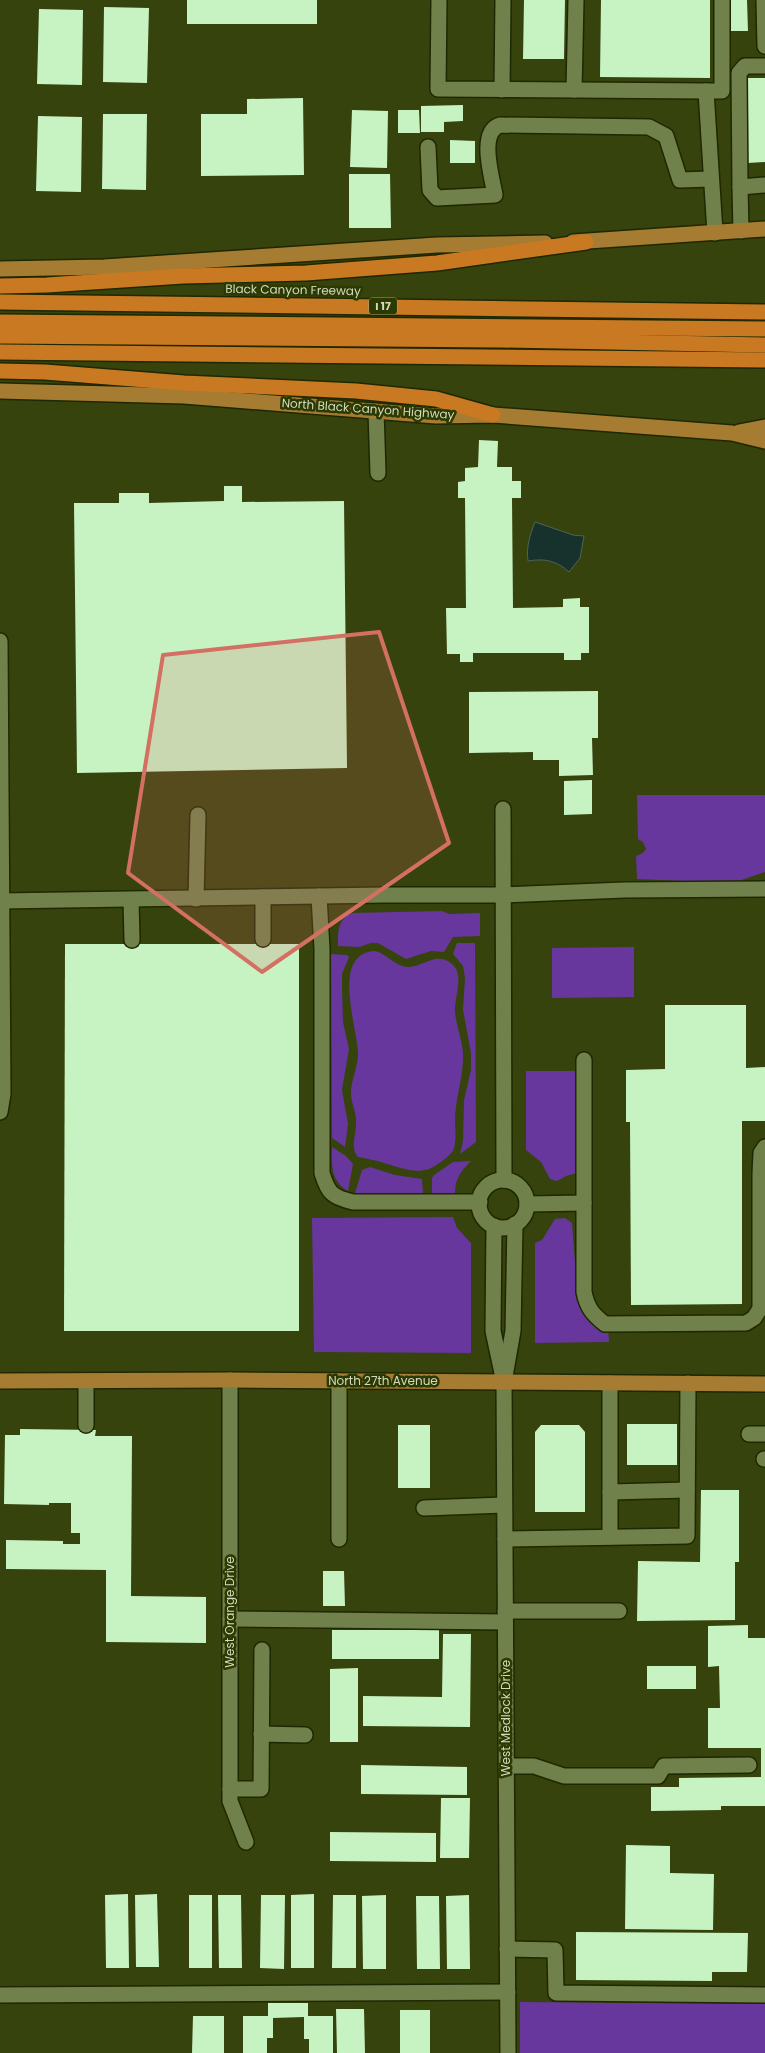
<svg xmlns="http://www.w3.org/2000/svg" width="765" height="2053" font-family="Poppins,sans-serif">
  <rect width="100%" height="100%" fill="#36430c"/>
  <g fill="#67379d">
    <polygon points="637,795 765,795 765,872 733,883 637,879 636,856 643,853 646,849 643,842 638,839"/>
    <path d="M442 911 449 914 480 913V936L453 937 444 952 431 951 406 959 378 943H371L359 947 338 946C338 932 337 920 352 913Z"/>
    <polygon points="457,943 475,943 476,1142 460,1154 463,1141 464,1100 471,1070 471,1053 463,1010 465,978 463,966 453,954"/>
    <polygon points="634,947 634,997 552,998 552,948"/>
    <path d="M375 951C387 954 396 967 409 967 424 966 437 951 452 964 465 975 454 997 455 1012 456 1025 462 1039 463 1053 464 1076 455 1098 455 1121 455 1130 457 1141 453 1151 449 1157 436 1166 429 1169 413 1174 399 1167 384 1163 376 1160 367 1159 358 1157 350 1148 356 1135 356 1124 357 1112 350 1102 351 1090 352 1079 357 1068 358 1056 359 1031 329 953 375 951Z"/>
    <polygon points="331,954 347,955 349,957 342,974 342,988 343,1022 349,1049 342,1090 348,1124 345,1147 332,1138"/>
    <polygon points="526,1071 577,1071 577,1173 566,1176 557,1181 550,1179 541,1162 526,1150"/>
    <path d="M332 1147 346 1156 353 1164 348 1191C330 1180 332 1165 332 1147Z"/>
    <path d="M471 1161C461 1171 455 1179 455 1193H432V1178L434 1175 453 1162Z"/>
    <polygon points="370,1167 395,1175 422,1179 423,1193 355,1193 362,1170"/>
    <polygon points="453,1217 457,1228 471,1243 471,1353 314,1352 312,1218"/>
    <polygon points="565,1218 572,1223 578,1302 587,1314 608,1329 609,1342 535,1343 535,1243 542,1240 555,1219"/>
    <polygon points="520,2002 765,2004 765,2053 520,2053"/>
  </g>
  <path fill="#17312d" stroke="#4f6458" d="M535 522 573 535 584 536 580 558 569 572C557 561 545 558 528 561 526 547 530 535 535 522Z"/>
  <g fill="#c7f3c3">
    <rect x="187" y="0" width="130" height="24"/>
    <polygon points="524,0 565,0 564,59 523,59"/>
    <polygon points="601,0 710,0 710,78 600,77"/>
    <polygon points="731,0 747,0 748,31 731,31"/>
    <polygon points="104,7 149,8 147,83 103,82"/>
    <polygon points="39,9 83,10 82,85 37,84"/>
    <polygon points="746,78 765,78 765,162 748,163"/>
    <polygon points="303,98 304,175 201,176 201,114 247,114 247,99"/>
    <polygon points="463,105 463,121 444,122 444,132 421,132 421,106"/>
    <polygon points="352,110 388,111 387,168 350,167"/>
    <polygon points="398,110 419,110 420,133 398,133"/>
    <polygon points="103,114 147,114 146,190 102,189"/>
    <polygon points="38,116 82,117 81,192 36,191"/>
    <polygon points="450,140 475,141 475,163 450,163"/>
    <polygon points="349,174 390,174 391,228 349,228"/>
    <polygon points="479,440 498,441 497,467 512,467 512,481 521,481 521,498 512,498 513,608 563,607 563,599 580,598 580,607 589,607 589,653 581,653 581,660 564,660 564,653 473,653 473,662 460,662 460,654 447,654 446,608 466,608 465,498 458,498 458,482 465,481 465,468 478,467"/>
    <polygon points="224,486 242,486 242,502 344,501 347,768 77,773 74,503 119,503 119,493 149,493 149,503 224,501"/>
    <polygon points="598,691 598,738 592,738 593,775 559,776 559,760 533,760 533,752 469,753 469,692"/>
    <polygon points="592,780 592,814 564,815 564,781"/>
    <polygon points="65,944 299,944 299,1331 64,1331"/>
    <polygon points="665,1005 746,1005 746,1068 765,1067 765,1121 742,1121 742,1304 631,1305 630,1122 626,1122 626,1070 665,1069"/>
    <rect x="627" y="1424" width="50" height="41"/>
    <rect x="398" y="1425" width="32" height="63"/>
    <polygon points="541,1425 579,1425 585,1432 585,1512 535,1512 535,1432"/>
    <polygon points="20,1429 96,1430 95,1436 132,1436 131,1596 206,1597 206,1643 106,1642 106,1570 6,1569 6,1540 63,1541 63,1544 80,1544 80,1533 71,1533 71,1503 49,1503 49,1505 4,1504 5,1435 20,1435"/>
    <polygon points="701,1490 739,1490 739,1562 735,1562 735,1620 637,1621 638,1561 700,1562"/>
    <polygon points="323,1571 344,1571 345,1606 323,1606"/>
    <polygon points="748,1625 748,1638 765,1638 765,1806 721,1806 721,1810 651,1811 651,1787 679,1787 679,1778 761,1777 761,1748 708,1748 708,1708 720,1708 719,1666 708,1667 708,1626"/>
    <rect x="332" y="1630" width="107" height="29"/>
    <polygon points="443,1634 471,1634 470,1727 363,1726 363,1696 442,1697"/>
    <rect x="647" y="1666" width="49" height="23"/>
    <polygon points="358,1668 358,1742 330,1742 330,1669"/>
    <polygon points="361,1765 467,1767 467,1795 361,1794"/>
    <polygon points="441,1798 470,1798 469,1858 440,1858"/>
    <polygon points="330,1832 436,1833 436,1862 330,1861"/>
    <polygon points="626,1845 670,1846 670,1873 714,1874 713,1930 625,1929"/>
    <polygon points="128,1894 129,1968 106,1968 105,1895"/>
    <polygon points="157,1894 159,1967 136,1967 135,1895"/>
    <polygon points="314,1894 314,1968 291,1968 291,1895"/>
    <rect x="189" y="1895" width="23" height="73"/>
    <polygon points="218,1895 241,1895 242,1968 219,1968"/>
    <polygon points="261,1895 285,1895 284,1969 260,1968"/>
    <polygon points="333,1895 356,1895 356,1968 332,1968"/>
    <polygon points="386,1895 386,1969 363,1969 362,1896"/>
    <polygon points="469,1895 470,1969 447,1969 446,1896"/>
    <polygon points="416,1896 439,1896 440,1969 417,1969"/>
    <polygon points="576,1932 748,1933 747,1972 712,1972 712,1981 576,1980"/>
    <polygon points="268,2003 308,2003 308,2016 333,2016 333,2053 309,2053 309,2039 304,2039 304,2017 273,2018 273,2038 267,2038 267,2053 243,2053 243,2016 268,2016"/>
    <polygon points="336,2009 364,2009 365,2053 337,2053"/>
    <rect x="400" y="2010" width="30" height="43"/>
    <polygon points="193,2016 224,2016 224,2053 192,2053"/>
  </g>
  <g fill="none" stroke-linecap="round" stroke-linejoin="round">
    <g stroke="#1f2800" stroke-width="18">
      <g id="minor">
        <polyline points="439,0 438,89 706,91 722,91 722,0"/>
        <polyline points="764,0 765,46"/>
        <polyline points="502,90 503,0"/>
        <polyline points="574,90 576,0"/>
        <polyline points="706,91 715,233"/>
        <path d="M428 147 430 190 437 198 495 195C492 177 478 132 500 125L649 127 666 136 680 180 711 179"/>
        <polyline points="740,187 739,73 745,66 765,66"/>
        <polyline points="741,231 740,187 765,185"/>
        <polyline points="376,411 378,473"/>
        <polyline points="0,641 3,1094 0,1112"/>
        <polyline points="503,809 504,1180"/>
        <path d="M319 896 322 949V1173C328 1193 332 1197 353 1202H480"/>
        <polyline points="263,897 263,939"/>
        <polyline points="196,899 198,815"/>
        <polyline points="131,900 132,940"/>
        <polyline points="0,901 385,895 504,895 624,890 765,889"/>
        <path d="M584 1060V1292C587 1307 592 1314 605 1324L746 1323 754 1318 760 1309V1174L761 1153 765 1147"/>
        <circle cx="503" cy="1204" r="24"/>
        <polyline points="527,1204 584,1203"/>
        <polyline points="494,1226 493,1331 502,1373"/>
        <polyline points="230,1380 230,1801 246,1842"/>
        <polyline points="86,1381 86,1425"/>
        <polyline points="339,1381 339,1539"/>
        <polyline points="610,1383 610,1537"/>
        <polyline points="749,1434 765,1434"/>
        <polyline points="764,1459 765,1459"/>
        <polyline points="610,1492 687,1490"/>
        <polyline points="424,1508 504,1505"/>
        <polyline points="505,1539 687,1536 688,1383"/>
        <polyline points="505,1611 619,1611"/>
        <polyline points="230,1619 505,1622"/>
        <polyline points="261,1734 305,1735"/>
        <polyline points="506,1766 534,1766 564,1776 658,1776 664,1766 749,1765"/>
        <polyline points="230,1789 261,1789 262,1650"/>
        <polyline points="507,1949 555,1950 556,1993 765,1995"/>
        <polyline points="0,1995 508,1992"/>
        <polyline points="508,2053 504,1382 513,1331 515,1224"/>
      </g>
    </g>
    <g stroke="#1f2800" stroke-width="18">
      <g id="major">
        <polyline points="573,242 765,229"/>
        <polyline points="0,269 104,267 437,245 545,243"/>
        <polyline points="0,391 184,396 436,416 493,415 732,433 765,441"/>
        <polyline points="739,432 765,427"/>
        <polyline points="0,1381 230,1380 765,1384"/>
      </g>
    </g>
    <g stroke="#1f2800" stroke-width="18">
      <g id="highway">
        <polyline points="0,286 47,285 183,276 306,273 437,263 586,242"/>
        <polyline points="0,302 765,312"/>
        <polyline points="0,322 765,329"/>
        <polyline points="0,336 502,340 765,345"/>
        <polyline points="0,352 765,360"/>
        <polyline points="0,371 45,372 184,383 356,391 436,399 493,415"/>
      </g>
    </g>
    <use href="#minor" stroke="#71814c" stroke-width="15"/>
    <use href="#major" stroke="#a67c33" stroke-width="15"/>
    <use href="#highway" stroke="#c97922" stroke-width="15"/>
  </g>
  <path fill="#d46f64" fill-opacity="0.2" stroke="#d46f64" stroke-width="4" stroke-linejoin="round" d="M379 632 449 843 262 972 128 873 163 655Z"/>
  <g text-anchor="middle" stroke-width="5" stroke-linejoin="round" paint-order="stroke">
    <rect fill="#2c3900" stroke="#a0aa85" stroke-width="1" x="369" y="297.5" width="28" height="17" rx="4"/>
    <g font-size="11" font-weight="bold" fill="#d1dabe">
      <text x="383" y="310">I 17</text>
    </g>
    <g font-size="12" fill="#d1dabe" stroke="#2c3900">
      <text transform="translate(293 290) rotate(1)" y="4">Black Canyon Freeway</text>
      <text transform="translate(368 409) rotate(4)" y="4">North Black Canyon Highway</text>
      <text x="383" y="1385">North 27th Avenue</text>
      <text transform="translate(230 1612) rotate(-90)" y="4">West Orange Drive</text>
      <text transform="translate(506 1718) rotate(-90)" y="4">West Medlock Drive</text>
    </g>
  </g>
</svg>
